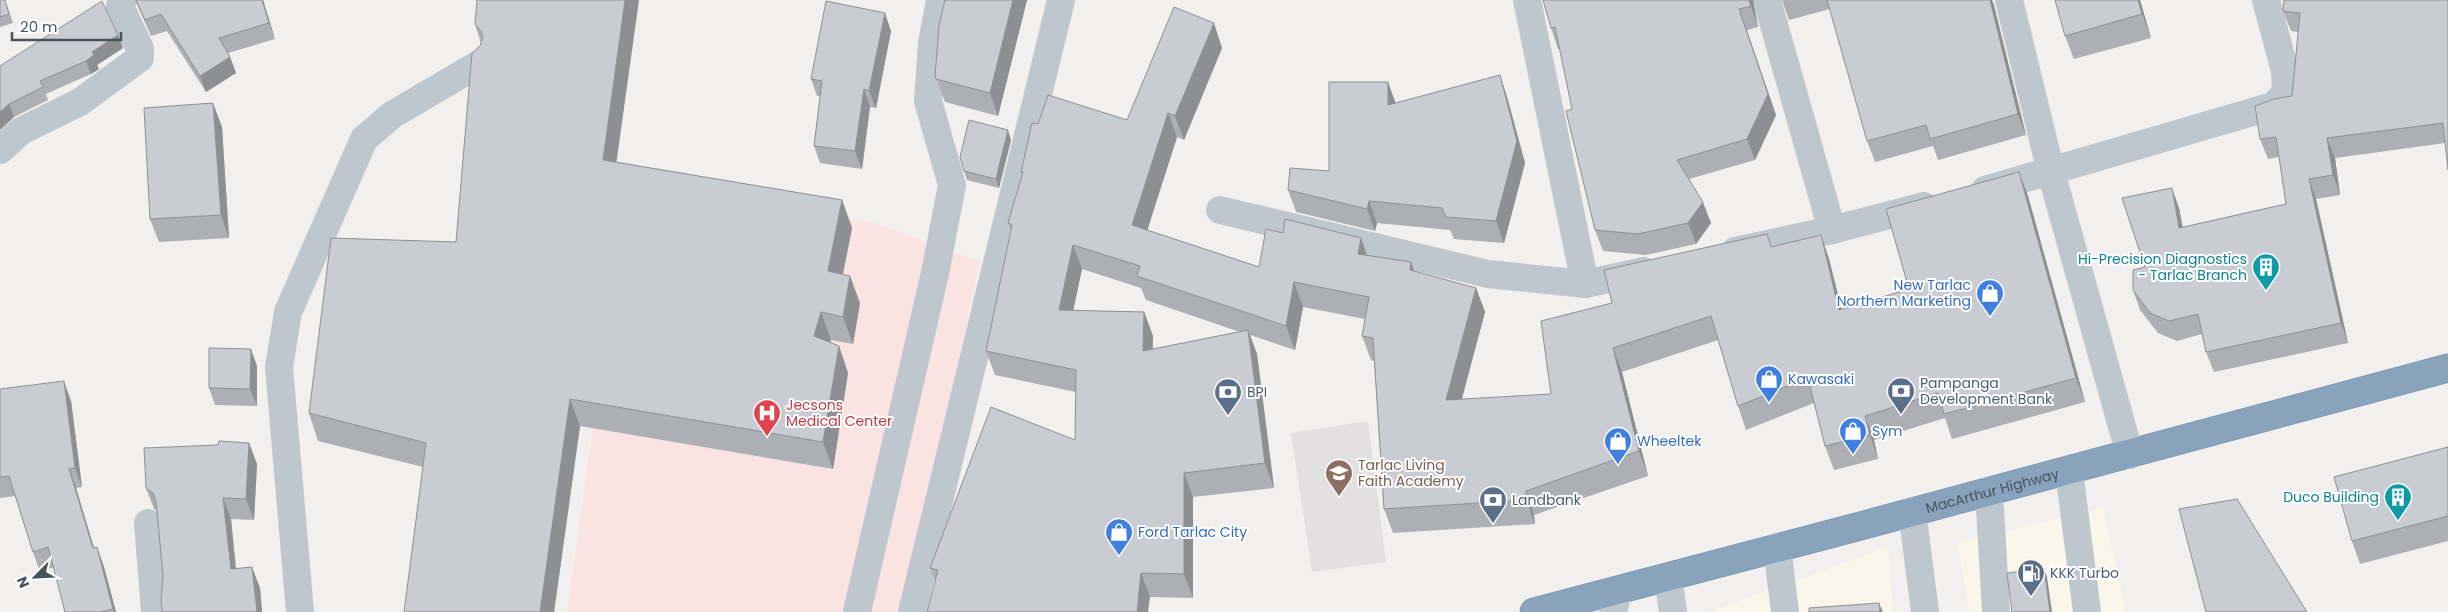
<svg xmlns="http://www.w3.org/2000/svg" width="2448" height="612" font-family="Poppins,sans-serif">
  <rect width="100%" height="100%" fill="#f2efef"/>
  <g fill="#fbf6ea">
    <polygon points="2103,507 2126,612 1969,612 1958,543"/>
    <polygon points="1888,547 1893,612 1708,612"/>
  </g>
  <polygon fill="#e3e0e1" points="1368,421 1386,562 1312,572 1291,433"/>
  <polygon fill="#fae3e1" points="627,185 875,223 980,262 904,612 567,612"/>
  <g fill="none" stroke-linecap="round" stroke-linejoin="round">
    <g stroke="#748ea7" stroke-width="29">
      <g id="highway">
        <path id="s1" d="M1534 612C1839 532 2144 451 2448 368"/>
      </g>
    </g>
    <g stroke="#bec7cd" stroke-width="28">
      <polyline points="1527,0 1585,284"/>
      <polyline points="1767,0 1832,230"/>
      <polyline points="2009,0 2051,172 2130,455"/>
      <polyline points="0,150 21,131 80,102 140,58 140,49 120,6 123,0"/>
      <polyline points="1985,190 2273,106 2286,93 2285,71 2266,0"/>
      <polyline points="1220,210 1488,274 1585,284 1644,271"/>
      <polyline points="1735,251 1832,230 1924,206"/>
      <polyline points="2069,471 2087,612"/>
      <polyline points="1989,491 1996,612"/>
      <polyline points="1912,511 1925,612"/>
      <polyline points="148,523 155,612"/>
      <polyline points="1777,547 1785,612"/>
      <polyline points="1668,577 1673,612"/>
      <polyline points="300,612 279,367 288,312 364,139 392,115 477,65"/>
      <polyline points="857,612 935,273 952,185 928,101 932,43 940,0"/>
      <polyline points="912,612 1061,0"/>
      <polyline points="1613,612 1618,591"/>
    </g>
    <use href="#highway" stroke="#89a3bc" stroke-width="28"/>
  </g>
  <g fill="#adafb5" fill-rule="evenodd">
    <polygon points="0,0 5,0 13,23 0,27"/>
    <polygon points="135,0 263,0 275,39 228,53 230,57 236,73 206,92 167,31 151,36"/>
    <polygon points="945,0 1027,0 998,116 945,102 935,76"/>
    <polygon points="1543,0 1753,0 1758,27 1747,30 1776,115 1755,160 1689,179 1711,223 1696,244 1646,255 1603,251 1595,230 1560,49 1558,49 1551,28"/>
    <polygon points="1782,0 1992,0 2026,135 1938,160 1933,146 1875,162 1867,141 1830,9 1789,20"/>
    <polygon points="2140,0 2151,38 2074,59 2065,36"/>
    <polygon points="2448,0 2445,143 2335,158 2340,195 2316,199 2348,343 2214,372 2206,352 2202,334 2177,341 2158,333 2140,310 2133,290 2145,267 2179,208 2183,227 2286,204 2279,157 2268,159 2260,139 2292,96 2298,32 2291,31 2283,11"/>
    <polygon points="475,24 616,162 842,200 852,228 843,274 860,303 853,344 831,340 830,342 839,346 848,373 833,469 580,426 554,612 404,612 423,467 318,441 309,413 456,242 481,43"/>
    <polygon points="891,31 876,108 870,107 862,169 820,163 814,146 820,96 817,96 811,79"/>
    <polygon points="118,35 123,48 97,65 99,69 91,74 46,94 48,100 14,117 0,130 0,66"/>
    <path d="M1222 48 1184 140 1177 137 1147 230 1259 267 1283 233 1361 238 1367 255 1411 262 1414 271 1476 288 1485 312 1461 400 1551 394 1612 303 1772 247 1821 235 1829 259 1842 310 1909 289 2028 196 2085 402 1952 439 1945 418 1874 440 1878 459 1834 470 1825 446 1814 403 1746 430 1738 406 1718 340 1622 372 1648 476 1534 515 1535 524 1393 533 1384 509 1374 361 1371 360 1362 336 1365 319 1303 307 1295 350 1250 335 1257 354 1274 488 1193 497V598L1150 597 935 581 930 568 1075 440 1076 392 995 375 986 351 1011 231 1008 223 1022 176 1021 172 1038 124 1127 120ZM1082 269 1141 288 1146 300 1240 332 1152 349 1153 336 1144 312 1073 311Z"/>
    <polygon points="1500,75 1507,97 1525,163 1504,243 1454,239 1450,230 1377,223 1375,231 1296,212 1288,190 1329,171 1396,103"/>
    <polygon points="222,127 229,238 159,242 150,219"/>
    <polygon points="1011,140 999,188 967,180 964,171"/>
    <polygon points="257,366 257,406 215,405 209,388"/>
    <polygon points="0,389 71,401 82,487 76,488 94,548 97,547 104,567 116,612 65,612 54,567 40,572 33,552 15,496 0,498"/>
    <polygon points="249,443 257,464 254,520 231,519 236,569 260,588 262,612 162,612 163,576 157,511 154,509 146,488 218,445"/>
    <polygon points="2448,447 2448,541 2360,564 2352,541"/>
  </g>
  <g fill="#8d8f93">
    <polygon points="262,0 263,0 275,39 269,23"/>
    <polygon points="625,0 639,0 613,187 603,160"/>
    <polygon points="1013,0 1027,0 998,116 990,93"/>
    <polygon points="1749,0 1753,0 1758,27"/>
    <polygon points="1990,0 1992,0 1994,5 2026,135 2018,114"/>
    <polygon points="2138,0 2140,0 2151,38 2142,14"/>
    <polygon points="1739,9 1776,115 1755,160 1747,139"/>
    <polygon points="885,13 891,31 876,108 869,91"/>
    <polygon points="1214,23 1222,48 1184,140 1175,116"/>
    <polygon points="118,35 123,48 97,65 99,69 91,74 86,61 92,52"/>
    <polygon points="230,57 236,73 206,92 200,76"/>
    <polygon points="1500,75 1507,97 1525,163 1504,243 1496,221"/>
    <polygon points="1388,82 1396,104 1388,105"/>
    <polygon points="864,89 870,107 862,169 855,151"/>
    <polygon points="213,103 222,127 229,238 221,215"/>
    <polygon points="9,104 14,117 0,130 0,112"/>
    <polygon points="1168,113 1177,137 1141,250 1132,225"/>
    <polygon points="1008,130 1011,140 999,188 996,179"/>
    <polygon points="2327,138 2335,158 2340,195 2333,175"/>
    <polygon points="2019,172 2028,196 2085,402 2076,378"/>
    <polygon points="2309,179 2316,199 2348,343 2341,323"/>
    <polygon points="2172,188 2179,208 2186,248 2179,228"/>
    <polygon points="842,200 852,228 838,298 828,271"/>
    <polygon points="1369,201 1377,223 1375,231 1367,209"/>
    <polygon points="1703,202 1711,223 1696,244 1688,223"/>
    <polygon points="1821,235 1829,259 1848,335 1839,310"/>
    <polygon points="1361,238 1369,262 1358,254"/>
    <polygon points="1073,245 1082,269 1068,335 1059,310"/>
    <polygon points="1411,262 1420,287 1410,270"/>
    <polygon points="850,276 860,303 853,344 843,317"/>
    <polygon points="1294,282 1303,307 1295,350 1286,326"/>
    <polygon points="1476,288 1485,312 1455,425 1446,400"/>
    <polygon points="821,312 831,340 823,363 814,336"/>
    <polygon points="1144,312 1153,336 1152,376 1143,351"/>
    <polygon points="1248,330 1257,354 1274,488 1265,463"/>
    <polygon points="839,346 848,373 833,469 823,442"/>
    <polygon points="1613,348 1622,372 1648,476 1639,451"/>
    <polygon points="251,349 257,366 257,406 250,389"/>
    <polygon points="64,381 71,401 82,487 75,468"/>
    <polygon points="570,399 580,426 554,612 540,612"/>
    <polygon points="1865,416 1874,440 1878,459 1870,435"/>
    <polygon points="249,443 257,464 254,520 246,499"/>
    <polygon points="69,469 76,488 100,568 93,548"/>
    <polygon points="1184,473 1193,497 1193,598 1184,574"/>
    <polygon points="1526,491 1534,515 1535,524 1526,500"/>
    <polygon points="223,498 231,519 238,590 231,569"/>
    <polygon points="97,547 104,567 116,612 114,612 113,609"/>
    <polygon points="252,567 260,588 262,612 257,612"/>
    <polygon points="2044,568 2047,577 2052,612 2050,612"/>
    <polygon points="1141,573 1150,597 1148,612 1137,612"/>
    <polygon points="1879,603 1883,612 1880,612"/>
  </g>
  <g fill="#c9ccd2" stroke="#8d8f93">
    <polygon points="0,0 5,0 9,14 0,17"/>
    <polygon points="136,0 262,0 269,23 219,38 230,57 200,76 161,14 145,20"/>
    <polygon points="477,0 625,0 603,160 842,200 828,271 850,276 843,317 821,312 814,336 839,346 823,442 570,399 540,612 404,612 426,443 309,413 331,238 456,242 472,53 480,46 483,37 480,30 475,24"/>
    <polygon points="945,0 1013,0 990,93 936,79 935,76 939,25"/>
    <polygon points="1543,0 1749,0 1751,6 1739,9 1768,94 1747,139 1677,160 1703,202 1688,223 1638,234 1595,230 1566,111 1572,109 1555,27 1551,28"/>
    <polygon points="1827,0 1990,0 2018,114 1930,139 1926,125 1867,141"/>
    <polygon points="2055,0 2138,0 2142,14 2065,36"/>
    <polygon points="2284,0 2448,0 2448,170 2443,123 2327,138 2333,175 2309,179 2341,323 2206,352 2198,314 2169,321 2150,313 2133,290 2133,270 2145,267 2122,198 2172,188 2179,228 2286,204 2276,137 2260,139 2255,106 2274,99 2292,96 2300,13 2283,11"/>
    <polygon points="102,1 118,35 92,52 94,55 86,61 40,81 43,87 9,104 0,112 0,66"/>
    <polygon points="826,1 885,13 869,91 864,89 855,151 814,146 822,81 811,79"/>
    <polygon points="1174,7 1214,23 1175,116 1168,113 1132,225 1259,267 1266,229 1283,233 1285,219 1361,238 1358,254 1411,262 1410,270 1476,288 1446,400 1551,394 1541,321 1612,303 1604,270 1767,234 1771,247 1821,235 1839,310 1909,289 1886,209 2019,172 2076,378 1944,414 1938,393 1865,416 1870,435 1825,446 1808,378 1738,406 1711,316 1613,348 1639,451 1526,491 1526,500 1384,509 1373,338 1362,336 1369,297 1294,282 1286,326 1137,276 1140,266 1073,245 1059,310 1144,312 1143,351 1248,330 1265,463 1184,473 1184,574 1141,573 1137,612 927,612 938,570 930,568 991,407 1075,440 1076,370 986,351 1012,225 1008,223 1023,172 1021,172 1032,123 1038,124 1048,95 1127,120"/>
    <polygon points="1500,75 1517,141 1496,221 1446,217 1442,208 1369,201 1367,209 1288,190 1290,168 1329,171 1329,82 1388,82 1388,105"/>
    <polygon points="213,103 221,215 150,219 144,108"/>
    <polygon points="969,120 1008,130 996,179 964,171 960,157"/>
    <polygon points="209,348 251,349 250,389 209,388"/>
    <polygon points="64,381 75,468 69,469 93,548 97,547 113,609 100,612 65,612 48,547 33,552 9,476 0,477 0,389"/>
    <polygon points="219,441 249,443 246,499 223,498 231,569 252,567 257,612 162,612 161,599 163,576 156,501 153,493 146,488 144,448 218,445"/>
    <polygon points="2448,447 2448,516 2352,541 2334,477"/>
    <polygon points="2237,499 2307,612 2206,612 2179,509"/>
    <polygon points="2044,568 2050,612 2012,612 2007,573"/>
    <polygon points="1879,603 1880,612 1809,612 1809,608"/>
  </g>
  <defs>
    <g id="building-pin" transform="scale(1.4375)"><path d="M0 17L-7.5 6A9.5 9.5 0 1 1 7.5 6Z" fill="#0f9aa8" stroke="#fff"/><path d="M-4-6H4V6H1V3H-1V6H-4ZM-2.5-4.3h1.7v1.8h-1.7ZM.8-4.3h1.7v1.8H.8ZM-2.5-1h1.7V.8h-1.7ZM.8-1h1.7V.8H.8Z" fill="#fff"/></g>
    <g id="shop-pin" transform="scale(1.4375)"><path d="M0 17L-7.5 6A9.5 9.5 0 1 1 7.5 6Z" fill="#3f7fe0" stroke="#fff"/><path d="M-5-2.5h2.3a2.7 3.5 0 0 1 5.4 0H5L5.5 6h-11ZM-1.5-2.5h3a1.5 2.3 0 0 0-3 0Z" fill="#fff"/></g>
    <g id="bank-pin" transform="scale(1.4375)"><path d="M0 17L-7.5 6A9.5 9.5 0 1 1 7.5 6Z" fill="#5c6f8a" stroke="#fff"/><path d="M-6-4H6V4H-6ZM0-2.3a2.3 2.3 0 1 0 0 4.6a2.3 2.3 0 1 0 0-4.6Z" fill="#fff"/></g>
    <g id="hospital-pin" transform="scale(1.4375)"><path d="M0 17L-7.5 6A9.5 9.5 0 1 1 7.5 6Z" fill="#e0444e" stroke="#fff"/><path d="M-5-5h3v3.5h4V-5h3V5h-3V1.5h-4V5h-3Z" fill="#fff"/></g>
    <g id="school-pin" transform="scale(1.4375)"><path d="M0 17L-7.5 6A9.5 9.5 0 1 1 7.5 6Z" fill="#8d6e63" stroke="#fff"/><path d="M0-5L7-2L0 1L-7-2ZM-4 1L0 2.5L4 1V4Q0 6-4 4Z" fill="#fff"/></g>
    <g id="fuel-pin" transform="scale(1.4375)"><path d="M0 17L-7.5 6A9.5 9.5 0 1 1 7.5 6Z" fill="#5c6f8a" stroke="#fff"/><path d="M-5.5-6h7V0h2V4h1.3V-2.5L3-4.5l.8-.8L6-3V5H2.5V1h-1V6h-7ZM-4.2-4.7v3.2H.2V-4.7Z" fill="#fff"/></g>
  </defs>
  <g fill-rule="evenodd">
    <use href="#building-pin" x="2266" y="267"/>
    <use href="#shop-pin" x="1990" y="293"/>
    <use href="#shop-pin" x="1769" y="379"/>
    <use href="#bank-pin" x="1901" y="391"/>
    <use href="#bank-pin" x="1228" y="392"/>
    <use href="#hospital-pin" x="767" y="413"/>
    <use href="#shop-pin" x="1853" y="431"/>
    <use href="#shop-pin" x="1618" y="441"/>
    <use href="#school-pin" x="1339" y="473"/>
    <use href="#building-pin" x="2398" y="497"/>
    <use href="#bank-pin" x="1493" y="500"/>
    <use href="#shop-pin" x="1119" y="532"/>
    <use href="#fuel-pin" x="2031" y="573"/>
  </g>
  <g text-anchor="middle" stroke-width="4" stroke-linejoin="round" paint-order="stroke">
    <g font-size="14" fill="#0d838f" stroke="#fff" text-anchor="end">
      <text x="2247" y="264">Hi-Precision Diagnostics<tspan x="2247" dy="16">- Tarlac Branch</tspan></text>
      <text x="2379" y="502">Duco Building</text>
    </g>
    <g font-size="14" fill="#366cbe" stroke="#fff" text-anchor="start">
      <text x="1971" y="290" text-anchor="end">New Tarlac<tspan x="1971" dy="16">Northern Marketing</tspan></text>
      <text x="1788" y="384">Kawasaki</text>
      <text x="1872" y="436">Sym</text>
      <text x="1637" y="446">Wheeltek</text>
      <text x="1138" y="537">Ford Tarlac City</text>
    </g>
    <g font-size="14" fill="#4e5e75" stroke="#fff" text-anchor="start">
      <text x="1920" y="388">Pampanga<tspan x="1920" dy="16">Development Bank</tspan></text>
      <text x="1247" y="397">BPI</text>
      <text x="1512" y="505">Landbank</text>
      <text x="2050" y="578">KKK Turbo</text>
    </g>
    <g font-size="14" fill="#be3a42" stroke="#fff" text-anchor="start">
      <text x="786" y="410">Jecsons<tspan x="786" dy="16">Medical Center</tspan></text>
    </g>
    <g font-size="14" fill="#785e54" stroke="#fff" text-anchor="start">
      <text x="1358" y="470">Tarlac Living<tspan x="1358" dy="16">Faith Academy</tspan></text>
    </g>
    <g font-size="14" fill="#48535c" stroke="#fff">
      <text dy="5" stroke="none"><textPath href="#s1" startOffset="474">MacArthur Highway</textPath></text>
    </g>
  </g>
  <g transform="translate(35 577) rotate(246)" stroke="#ffffff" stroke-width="4" paint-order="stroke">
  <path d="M0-4L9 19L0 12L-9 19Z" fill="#48535c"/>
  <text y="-8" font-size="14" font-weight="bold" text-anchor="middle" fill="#48535c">N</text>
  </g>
  <path d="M12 32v8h109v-8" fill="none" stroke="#48535c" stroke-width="2.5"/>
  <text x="20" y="32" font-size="15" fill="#48535c" stroke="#ffffff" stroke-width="4" paint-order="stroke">20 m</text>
</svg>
